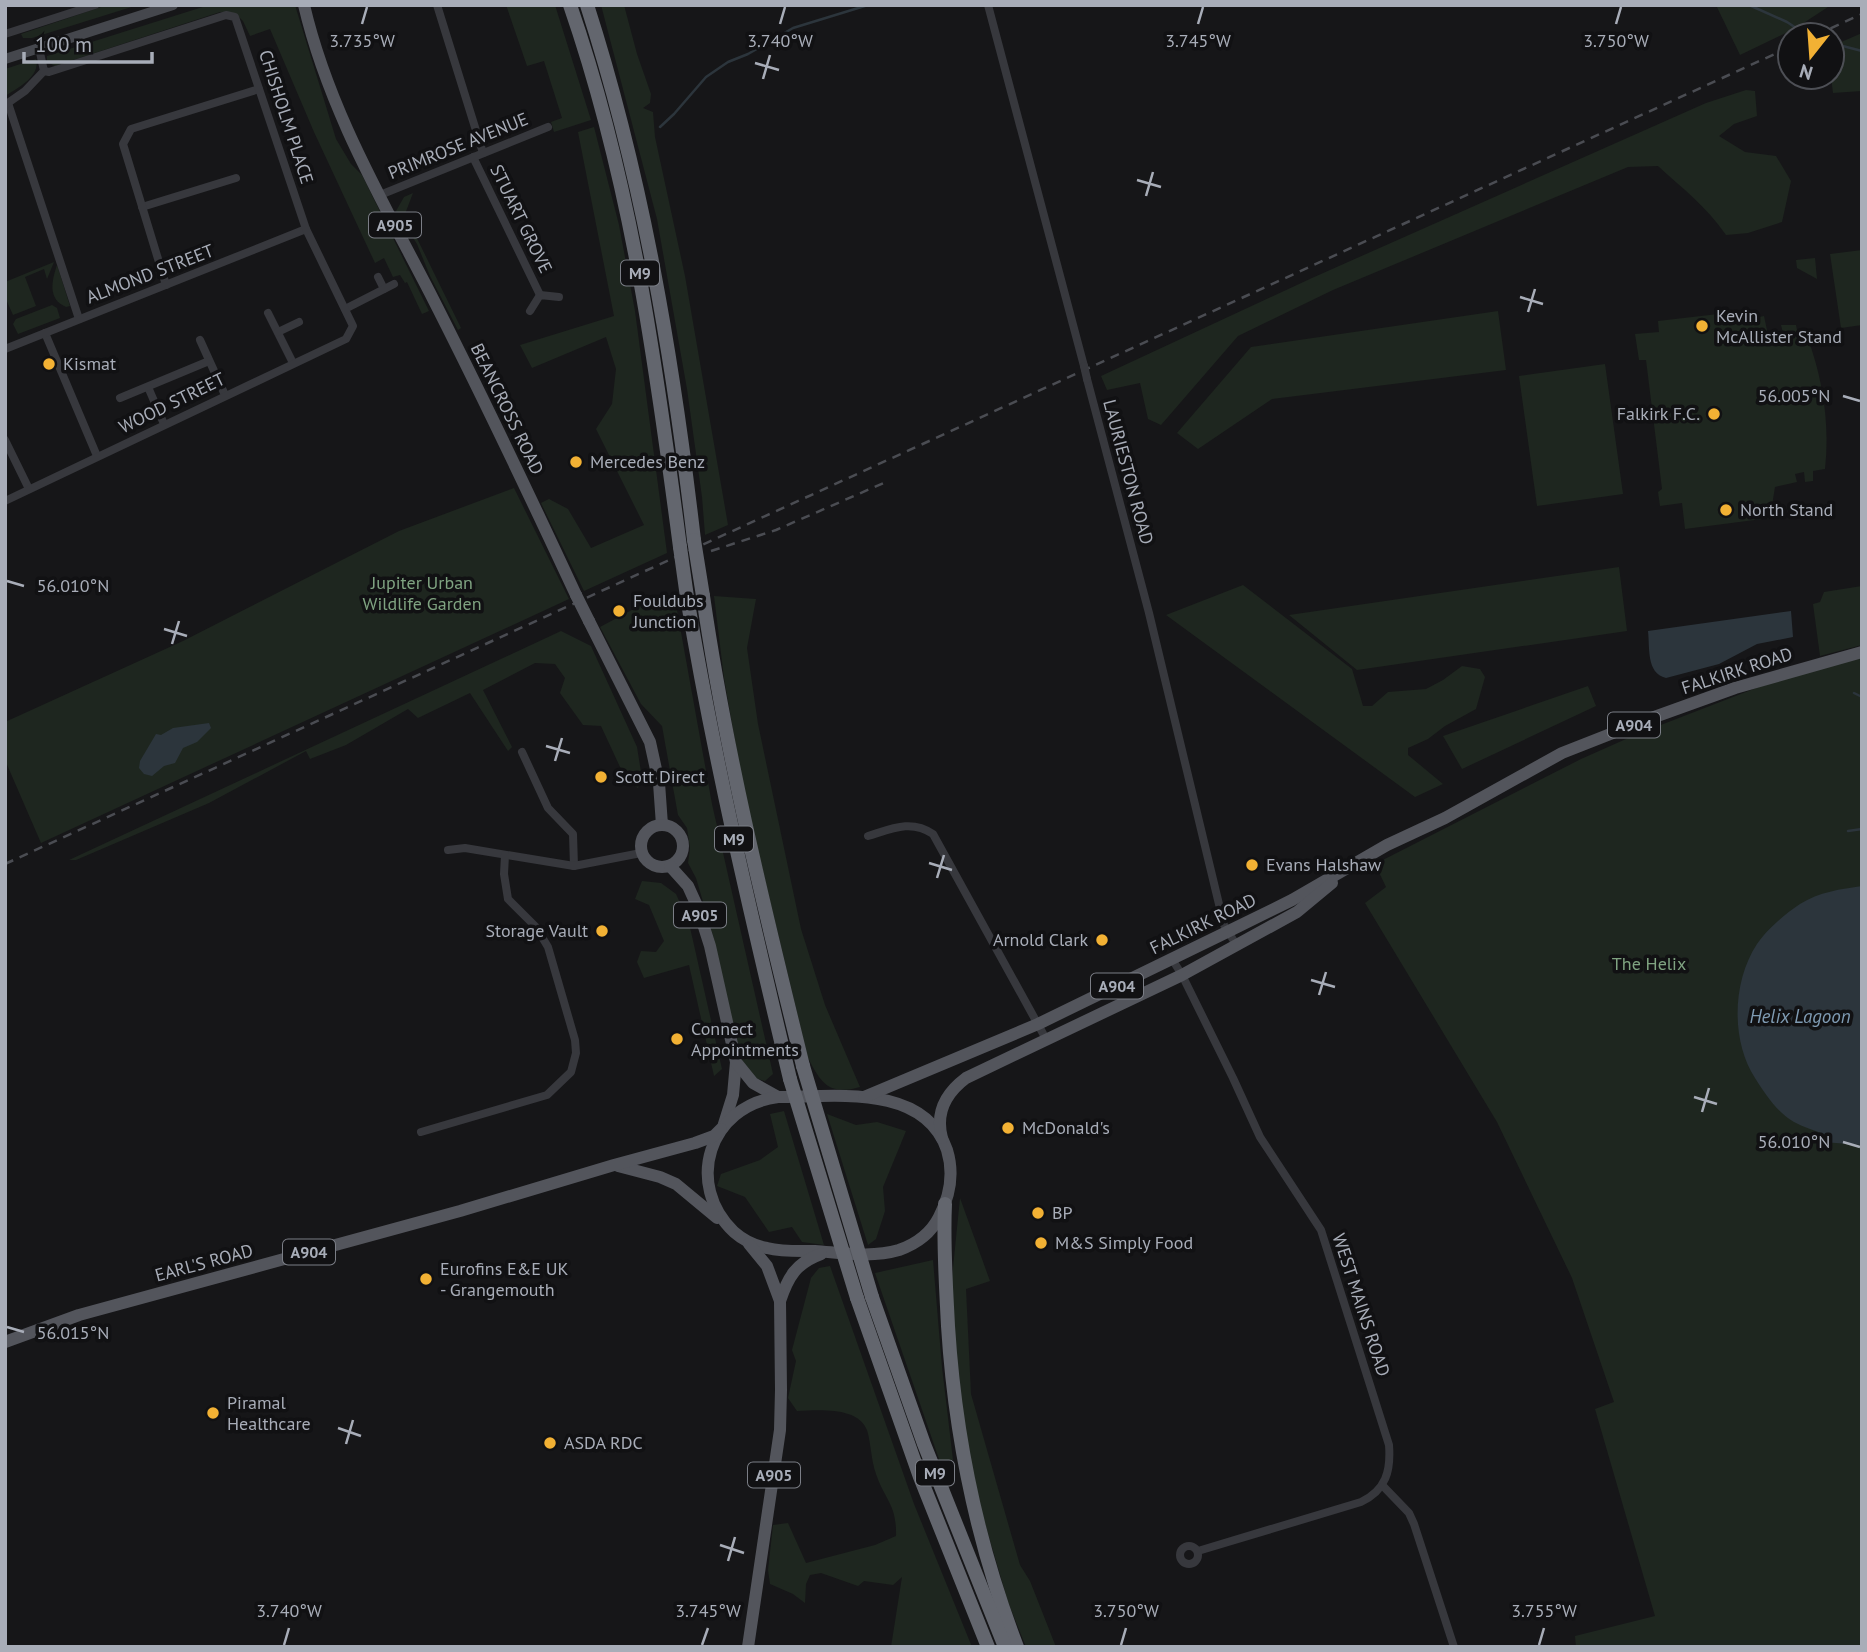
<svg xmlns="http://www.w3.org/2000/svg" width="1867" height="1652" font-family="'PT Sans',sans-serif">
  <rect width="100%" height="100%" fill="#161618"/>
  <g fill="#1e261f">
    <polygon points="107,5 138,5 32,38 23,38 21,34"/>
    <polygon points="209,5 295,5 336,139 351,164 362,175 429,311 422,314 407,282 405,283 400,275 393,277 384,258 375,263 314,132 270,29 250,36 243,21 236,14 220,12 55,66 47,62 47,56"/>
    <polygon points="506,5 555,5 591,120 554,132 551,122 562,118 544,61 527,66"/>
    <polygon points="601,5 624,5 637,54 651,94 650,103 643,108 653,112 655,137 685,276 728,525 705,535 702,497 687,389 657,219"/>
    <polygon points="1716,5 1831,5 1796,28 1740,55"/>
    <polygon points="1862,33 1862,91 1833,93 1831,77 1832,46"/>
    <path d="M36 59C41 76 18 88 5 96V69Z"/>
    <path d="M1746 90 1755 91 1757 116 1734 124 1719 136 1745 152 1776 156 1791 181 1782 222 1748 233 1726 235C1707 207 1682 188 1658 166L1628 167 1333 290 1238 336 1161 425 1148 419 1140 383 1107 390 1101 376 1312 278 1706 103Z"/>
    <polygon points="594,127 619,225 635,311 667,553 584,591 541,503 549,499 568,509 591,548 644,525 596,429 612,404 616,369 606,337 532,368 520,345 614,316 578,132"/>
    <polygon points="413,193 405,214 461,328 458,330 430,276 417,244 396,211 404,197"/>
    <polygon points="1862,250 1862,325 1841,328 1830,254"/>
    <polygon points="1815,258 1817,279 1797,268 1796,260"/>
    <polygon points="54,262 47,279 44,269 25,277 36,306 13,315 5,297 5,282"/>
    <path d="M57 265 70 306 66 307C47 299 52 280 57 265Z"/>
    <polygon points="52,305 57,308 60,318 18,334 13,324 16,319"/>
    <polygon points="1498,311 1506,370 1272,399 1198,449 1177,433 1251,347"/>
    <path d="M1744 311 1745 320 1764 316 1768 335 1783 333 1781 325H1796L1798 336H1807C1823 379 1830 424 1825 469L1813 471V481L1805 482 1804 472 1795 474 1797 482 1775 487 1770 518 1685 529 1682 503 1660 506 1658 492 1662 489 1646 360H1639L1635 334 1659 332 1658 321Z"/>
    <polygon points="1605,364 1623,494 1537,506 1519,376"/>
    <polygon points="514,488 569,599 41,843 5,760 5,722 183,641 399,531"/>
    <polygon points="1619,567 1627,631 1357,670 1289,615"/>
    <polygon points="1243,585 1352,669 1363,706 1372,706 1388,692 1426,689 1443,680 1462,666 1480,669 1485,677 1476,709 1445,726 1428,739 1408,748 1408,755 1443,784 1415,797 1166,615"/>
    <polygon points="1862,586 1862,645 1820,656 1813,604 1820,602 1824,592"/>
    <polygon points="658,596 675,599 712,804 773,1074 765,1081 751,1077 741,1063 714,939 696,878 688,863 690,848 687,828 678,815 662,726 641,704 600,627"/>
    <path d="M714 596 756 599 747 648 758 724 788 867 801 929 825 1005 860 1087C829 1096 821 1083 808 1058L744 793 724 678Z"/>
    <polygon points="561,631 591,646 637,747 642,778 638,788 627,782 601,726 583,725 560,693 565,678 555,664 535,663 483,690 512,747 508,751 470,693 418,718 408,709 346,745 310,759 306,751 209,803 76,860 69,860"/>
    <polygon points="1862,655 1862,1647 1576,1647 1575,1636 1655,1616 1595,1409 1614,1402 1572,1278 1497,1122 1365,903 1386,887 1375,864 1581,759 1635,735 1821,663"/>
    <polygon points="1588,686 1596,706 1462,769 1443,736"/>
    <polygon points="642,881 661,883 676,894 689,923 722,1069 714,1076 689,965 644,978 637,962 641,951 656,952 664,941 649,905 635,899"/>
    <polygon points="784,1111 824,1245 802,1242 792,1227 769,1232 745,1197 717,1186 721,1174 760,1160 778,1147 770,1114"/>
    <polygon points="827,1114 856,1125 877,1122 906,1131 883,1187 885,1211 876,1239 868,1245"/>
    <polygon points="960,1198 990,1281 966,1289 971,1394 1020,1565 1030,1581 1056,1647 1026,1647 1008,1602 975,1489 960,1408 951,1288"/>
    <polygon points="933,1260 942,1367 953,1460 940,1462 875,1273"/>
    <path d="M830 1266 914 1504 972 1647H891L902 1577 893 1585 864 1581 858 1586 821 1573 810 1575 806 1584 805 1603 793 1594 770 1584 768 1570 773 1525 788 1523 806 1563 875 1545 896 1536C897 1505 885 1500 876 1474 871 1460 871 1443 867 1430 858 1406 817 1410 797 1411L788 1398 796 1361 792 1350 811 1278 819 1268Z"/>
  </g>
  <g fill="#2c353c">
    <path d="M1791 611 1793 637 1757 644 1719 664 1666 678C1646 673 1650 648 1648 631Z"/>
    <polygon points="209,723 211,728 197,742 183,748 175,763 164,766 152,776 144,774 139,768 140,761 156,734 161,735 173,728"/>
    <path d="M1862 886V1145L1823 1142 1824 1134C1814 1130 1803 1127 1794 1122 1777 1112 1765 1094 1755 1078 1731 1041 1732 982 1757 944 1767 929 1785 914 1800 904 1819 892 1841 889 1862 886Z"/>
  </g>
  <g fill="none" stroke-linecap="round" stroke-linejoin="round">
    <g stroke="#2c353c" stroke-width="2.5">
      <polyline points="1749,5 1787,22 1796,28"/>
      <polyline points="1835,44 1862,51"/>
      <polyline points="660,127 674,114 706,77 728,62 748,54 793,28 868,5"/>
      <polyline points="1854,693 1862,697"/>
      <polyline points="1848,831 1862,829"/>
    </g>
    <g stroke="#37383d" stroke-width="8">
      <polyline points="437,5 483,153"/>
      <polyline points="988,5 1084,366"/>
      <polyline points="5,34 95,5"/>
      <polyline points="8,103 79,319"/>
      <polyline points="5,105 25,91 44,71 39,48"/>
      <polyline points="473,157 540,295"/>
      <polyline points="380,195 548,127"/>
      <polyline points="142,207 236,178"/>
      <polyline points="378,277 384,289"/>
      <polyline points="166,285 123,144 131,129 259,89"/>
      <polyline points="345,309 394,284"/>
      <polyline points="530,311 540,295 559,297"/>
      <polyline points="268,313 293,363"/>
      <polyline points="278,332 299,322"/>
      <polyline points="45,333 97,456"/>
      <polyline points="200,340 225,395"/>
      <polyline points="5,349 306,229"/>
      <polyline points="1087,379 1149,613 1224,925 1237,946"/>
      <polyline points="148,387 164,424"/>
      <polyline points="120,398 209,361"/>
      <polyline points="5,440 29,489"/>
      <polyline points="5,501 346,339 353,326 306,229 235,17 226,15 49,72 44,71"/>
      <polyline points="522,752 548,808 573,834 574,866"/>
      <path d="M868 836C891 829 911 819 933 834L1046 1039"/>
      <polyline points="448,850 465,848 574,866 641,853"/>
      <path d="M1172 959 1182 975 1233 1078 1260 1137 1321 1230 1389 1445C1391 1471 1386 1490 1361 1502L1198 1551"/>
      <polyline points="421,1132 547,1095 571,1072 576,1053 575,1040 548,947 536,927 508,899 504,874 505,855"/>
      <polyline points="1383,1486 1409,1513 1414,1524 1454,1647"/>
      <circle cx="1189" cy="1555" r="9"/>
    </g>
    <polyline stroke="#45474d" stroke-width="10" points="5,59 173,5"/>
    <g stroke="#53555c" stroke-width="12">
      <path d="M304 5C328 108 382 200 430 293 481 393 529 494 576 595"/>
      <polyline points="589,621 650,742 659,783 662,825"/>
      <circle cx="662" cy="846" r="21"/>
      <polyline points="670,866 688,886 698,908 710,946 736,1062 733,1095 723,1127"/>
      <polyline points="736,1062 753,1083 778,1097"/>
      <path d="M778 1097C833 1097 924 1083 947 1150 954 1173 950 1196 939 1217 931 1233 916 1244 899 1250 872 1258 843 1253 815 1251 800 1251 783 1252 767 1248 756 1246 743 1240 734 1232 684 1184 709 1106 778 1097Z"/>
      <polyline points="864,1097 1038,1024 1227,932 1292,900 1387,845 1445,818 1562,753 1646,720 1735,688 1862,652"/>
      <path d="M942 1138C935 1112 946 1093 966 1078L1182 975 1297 912 1332 883"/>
      <polyline points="618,1166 660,1177 676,1184 717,1218"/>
      <path d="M780 1301C788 1277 796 1263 821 1254"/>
      <polyline points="5,1342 79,1315 460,1211 614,1165 695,1143 714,1136 721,1129"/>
      <polyline points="748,1647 780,1430 781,1390 780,1301 767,1266 749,1244"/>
    </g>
    <g stroke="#63666e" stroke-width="14">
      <path d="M570 5C631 181 656 364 680 547"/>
      <path d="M587 5C643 179 673 359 694 540"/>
      <path d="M703 596C726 755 765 911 803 1066"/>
      <path d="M687 597C714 760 752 919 790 1079"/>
      <path d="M945 1204C943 1245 946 1285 948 1326 955 1437 977 1543 1017 1647"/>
      <polyline points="872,1297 924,1444 1005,1647"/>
      <polyline points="857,1298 920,1477 988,1647"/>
    </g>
    <g stroke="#4a4c52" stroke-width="2.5" stroke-dasharray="9 7" stroke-linecap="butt">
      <polyline points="1816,35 1862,14"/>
      <polyline points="711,551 776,530 886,482"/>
      <polyline points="5,864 1790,47"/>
    </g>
    <polyline stroke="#37383d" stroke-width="8" points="1084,366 1087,379"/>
    <polyline stroke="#53555c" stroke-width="12" points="576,595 589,621"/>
    <g stroke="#63666e" stroke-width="14">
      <polyline points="694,540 703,596"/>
      <polyline points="680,547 687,597"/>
      <polyline points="803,1066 872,1297"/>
      <polyline points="790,1079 857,1298"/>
    </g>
  </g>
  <path fill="none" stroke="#a8adb8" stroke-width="2.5" d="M362 24 367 7M780 24 785 7M1198 24 1203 7M1616 24 1621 7M755 63 779 70M763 79 770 55M1137 180 1161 187M1146 196 1153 172M1520 297 1543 304M1528 312 1535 289M1843 396 1860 401M7 581 24 586M164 629 187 636M172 644 179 621M546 746 570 753M555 761 562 738M929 863 952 870M937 878 944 855M1311 980 1335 987M1319 995 1326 972M1694 1097 1717 1104M1702 1112 1709 1088M1843 1142 1860 1147M7 1327 24 1332M338 1428 361 1436M346 1444 353 1420M720 1545 744 1553M728 1561 735 1537M284 1645 289 1628M702 1645 708 1628M1121 1645 1126 1628M1539 1645 1544 1628"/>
  <g fill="#f2b134" stroke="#111113" stroke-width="2.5">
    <circle cx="1702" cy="326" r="7"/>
    <circle cx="49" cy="364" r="7"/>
    <circle cx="1714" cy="414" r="7"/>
    <circle cx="576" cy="462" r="7"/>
    <circle cx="1726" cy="510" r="7"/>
    <circle cx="619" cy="611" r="7"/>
    <circle cx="601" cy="777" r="7"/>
    <circle cx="1252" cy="865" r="7"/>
    <circle cx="602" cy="931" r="7"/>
    <circle cx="1102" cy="940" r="7"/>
    <circle cx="677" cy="1039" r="7"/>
    <circle cx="1008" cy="1128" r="7"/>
    <circle cx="1038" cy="1213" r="7"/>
    <circle cx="1041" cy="1243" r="7"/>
    <circle cx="426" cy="1279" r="7"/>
    <circle cx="213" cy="1413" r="7"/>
    <circle cx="550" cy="1443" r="7"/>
  </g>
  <g text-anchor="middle" stroke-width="7" stroke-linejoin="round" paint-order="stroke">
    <g fill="#111113" stroke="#7b7e86" stroke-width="2">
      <rect x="369" y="212.5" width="52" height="25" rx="5"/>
      <rect x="621" y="260.5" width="38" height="25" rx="5"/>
      <rect x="1608" y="712.5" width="52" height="25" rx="5"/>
      <rect x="715" y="826.5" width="38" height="25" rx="5"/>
      <rect x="674" y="902.5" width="52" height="25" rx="5"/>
      <rect x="1091" y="973.5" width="52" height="25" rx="5"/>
      <rect x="283" y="1239.5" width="52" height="25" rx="5"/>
      <rect x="916" y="1460.5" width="38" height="25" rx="5"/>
      <rect x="748" y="1462.5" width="52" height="25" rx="5"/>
    </g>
    <g font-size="16" font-weight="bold" fill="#a8adb8">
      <text x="395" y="231">A905</text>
      <text x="640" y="279">M9</text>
      <text x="1634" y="731">A904</text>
      <text x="734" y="845">M9</text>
      <text x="700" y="921">A905</text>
      <text x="1117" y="992">A904</text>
      <text x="309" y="1258">A904</text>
      <text x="935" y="1479">M9</text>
      <text x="774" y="1481">A905</text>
    </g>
    <g font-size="18" fill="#a8adb8" stroke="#111113">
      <text transform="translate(286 117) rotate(72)" y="6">CHISHOLM PLACE</text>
      <text transform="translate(458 146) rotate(-22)" y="6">PRIMROSE AVENUE</text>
      <text transform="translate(521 219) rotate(64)" y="6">STUART GROVE</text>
      <text transform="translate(150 274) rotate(-21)" y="6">ALMOND STREET</text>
      <text transform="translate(172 403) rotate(-26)" y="6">WOOD STREET</text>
      <text transform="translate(507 409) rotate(64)" y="6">BEANCROSS ROAD</text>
      <text transform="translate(1128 472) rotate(75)" y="6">LAURIESTON ROAD</text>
      <text transform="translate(1737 671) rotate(-18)" y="6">FALKIRK ROAD</text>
      <text transform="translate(1203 924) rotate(-26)" y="6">FALKIRK ROAD</text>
      <text transform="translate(204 1263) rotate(-15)" y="6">EARL'S ROAD</text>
      <text transform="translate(1361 1305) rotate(72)" y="6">WEST MAINS ROAD</text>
    </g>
    <g font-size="18" fill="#a8adb8" stroke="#111113" text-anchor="start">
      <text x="1716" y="322">Kevin<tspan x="1716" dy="21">McAllister Stand</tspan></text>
      <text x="63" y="370">Kismat</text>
      <text x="1700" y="420" text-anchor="end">Falkirk F.C.</text>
      <text x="590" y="468">Mercedes Benz</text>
      <text x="1740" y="516">North Stand</text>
      <text x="633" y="607">Fouldubs<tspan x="633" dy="21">Junction</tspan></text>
      <text x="615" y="783">Scott Direct</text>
      <text x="1266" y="871">Evans Halshaw</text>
      <text x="588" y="937" text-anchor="end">Storage Vault</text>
      <text x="1088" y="946" text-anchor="end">Arnold Clark</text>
      <text x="691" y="1035">Connect<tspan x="691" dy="21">Appointments</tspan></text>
      <text x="1022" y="1134">McDonald's</text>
      <text x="1052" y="1219">BP</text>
      <text x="1055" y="1249">M&amp;S Simply Food</text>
      <text x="440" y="1275">Eurofins E&amp;E UK<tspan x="440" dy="21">- Grangemouth</tspan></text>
      <text x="227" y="1409">Piramal<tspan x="227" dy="21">Healthcare</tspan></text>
      <text x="564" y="1449">ASDA RDC</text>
    </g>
    <g font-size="18" fill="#7fa381" stroke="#111113">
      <text x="422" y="589">Jupiter Urban<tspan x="422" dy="21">Wildlife Garden</tspan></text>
      <text x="1649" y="970">The Helix</text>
    </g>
    <g font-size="19" font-style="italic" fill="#7f9bb3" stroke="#111113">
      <text x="1800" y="1023">Helix Lagoon</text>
    </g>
  </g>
  <g font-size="18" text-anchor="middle" fill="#a8adb8" stroke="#111113" stroke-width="7" stroke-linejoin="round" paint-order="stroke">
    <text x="362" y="47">3.735°W</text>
    <text x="780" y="47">3.740°W</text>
    <text x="1198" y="47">3.745°W</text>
    <text x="1616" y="47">3.750°W</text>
    <text x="1794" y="402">56.005°N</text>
    <text x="73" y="592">56.010°N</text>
    <text x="1794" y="1148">56.010°N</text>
    <text x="73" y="1339">56.015°N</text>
    <text x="289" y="1617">3.740°W</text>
    <text x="708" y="1617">3.745°W</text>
    <text x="1126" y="1617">3.750°W</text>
    <text x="1544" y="1617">3.755°W</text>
  </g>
  <rect width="1867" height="1652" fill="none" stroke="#a8adb8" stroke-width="14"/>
  <g transform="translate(1811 56) rotate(197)"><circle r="33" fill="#111113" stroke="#4d4f55" stroke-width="2"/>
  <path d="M0-5L12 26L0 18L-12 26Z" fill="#f2b134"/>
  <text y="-10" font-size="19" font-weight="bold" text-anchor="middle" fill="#a8adb8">N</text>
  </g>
  <path d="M24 52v10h128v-10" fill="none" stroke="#a8adb8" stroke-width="3.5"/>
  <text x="35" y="52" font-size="21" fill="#a8adb8" stroke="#111113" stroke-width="5" paint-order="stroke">100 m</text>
</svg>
